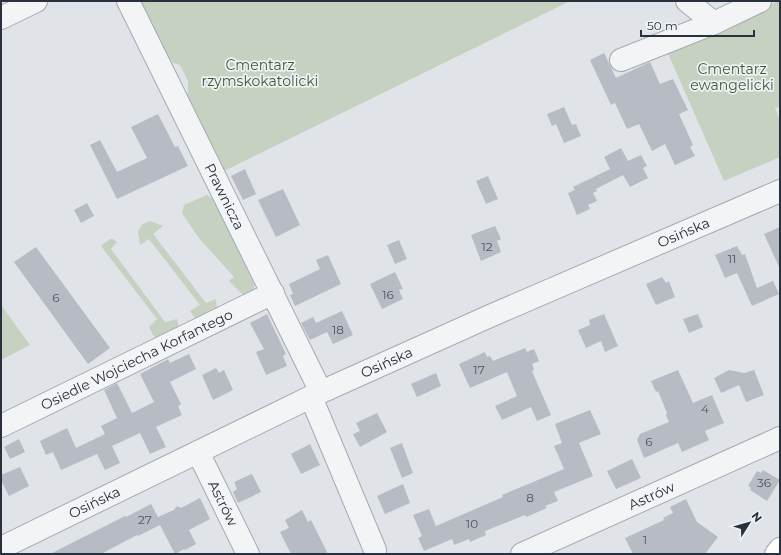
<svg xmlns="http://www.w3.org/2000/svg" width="781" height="555" font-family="Montserrat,sans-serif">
  <rect width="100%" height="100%" fill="#e0e3e8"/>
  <g fill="#c6d1c1">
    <polygon points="140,1 570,1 224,171 188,96 188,81 180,65 173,63 167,56"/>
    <polygon points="778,1 780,1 780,106 775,108 780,121 780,157 724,181 666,49 715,33"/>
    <polygon points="207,195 213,199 218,207 254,284 254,291 247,299 229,281 234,277 198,237 182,213 184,205"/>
    <polygon points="150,221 163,226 153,234 206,303 216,299 217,313 198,322 190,311 200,305 149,239 140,245 138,231 143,224"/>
    <polygon points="110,239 113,239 117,242 111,249 165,322 177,319 180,331 159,341 153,335 149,327 157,319 101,246"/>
    <polygon points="1,305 30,345 1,360"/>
  </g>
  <g fill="#b7bcc4">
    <polygon points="604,53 616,78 650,62 660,84 673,79 688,110 679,114 693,145 690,147 695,156 675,165 665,144 652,151 639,124 627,129 615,103 611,105 590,60"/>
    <polygon points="564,107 572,125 576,124 581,136 564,143 556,124 552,126 547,114"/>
    <polygon points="158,114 175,147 178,146 188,166 117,199 90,145 100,140 117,172 147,158 131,127"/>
    <polygon points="621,148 628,161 641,155 647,166 643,168 648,178 630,187 623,175 596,189 597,191 593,193 597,201 588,205 590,209 577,215 568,193 575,190 573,187 610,169 604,157"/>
    <polygon points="245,169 256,194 243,200 231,176"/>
    <polygon points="488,176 498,199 486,204 476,181"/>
    <polygon points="283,189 300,225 276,237 258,200"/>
    <polygon points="87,203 94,216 81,223 74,210"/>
    <polygon points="495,226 501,239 497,241 501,252 481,261 471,235"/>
    <polygon points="780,227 780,269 764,234"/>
    <polygon points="399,240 407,259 395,264 387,245"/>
    <polygon points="737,246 742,255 745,254 757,288 773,281 779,294 752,306 737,273 725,278 715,255"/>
    <polygon points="36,247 110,348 88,364 14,262"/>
    <polygon points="328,255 341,284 295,306 290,295 293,294 289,284 320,269 316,260"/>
    <polygon points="395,272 403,289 399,290 403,299 382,309 370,284"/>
    <polygon points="662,277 666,283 669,281 675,297 656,305 646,284"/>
    <polygon points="342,311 353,335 333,344 327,332 310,340 301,323 313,317 316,323"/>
    <polygon points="267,314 286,354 283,356 287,366 266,375 256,352 264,349 250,323"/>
    <polygon points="604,314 618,346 605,352 601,341 586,348 578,330 590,325 589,320"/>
    <polygon points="698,314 703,327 689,333 683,319"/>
    <polygon points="525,348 527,352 534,349 539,361 532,364 534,370 532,371 551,415 537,421 531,407 502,420 495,406 517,396 507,372 470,388 459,364 485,352 487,357 490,356 493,361"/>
    <polygon points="189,354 196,369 170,382 181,404 178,406 182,415 156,427 166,447 150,454 140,433 112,446 120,463 105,470 97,454 61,470 53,452 46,455 40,441 67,428 76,448 105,434 101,426 117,418 104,390 117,383 132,413 154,402 140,374 168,359 170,363"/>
    <polygon points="216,368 219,373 224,370 233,390 213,400 202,375"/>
    <polygon points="678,370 693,403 712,395 724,423 705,431 709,440 682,452 678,443 644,458 637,440 640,434 669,422 666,415 667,413 658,391 656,392 651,381"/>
    <polygon points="729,370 744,373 754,370 764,395 746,402 739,385 721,393 714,378"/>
    <polygon points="436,373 441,386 417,397 411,384"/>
    <polygon points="590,410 601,434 579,443 593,476 554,492 558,501 545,506 547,508 526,517 525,515 485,531 486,535 470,542 469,539 454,545 452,539 424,551 418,538 422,536 413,515 429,509 436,526 503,497 502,495 564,469 554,446 562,443 555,424"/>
    <polygon points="377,413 387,432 360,447 353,434 360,431 356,423"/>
    <polygon points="19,439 25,452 10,459 4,447"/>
    <polygon points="402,443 413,473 402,478 390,448"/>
    <polygon points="310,444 320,465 301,474 291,454"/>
    <polygon points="632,459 641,478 616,489 607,471"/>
    <polygon points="20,467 29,486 9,496 1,480 1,475"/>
    <polygon points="763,470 780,480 767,501 750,490 751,488 748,486 757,471 761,473"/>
    <polygon points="252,474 261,492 238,503 233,492 237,489 234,482"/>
    <polygon points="403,484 410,503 385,514 377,496"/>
    <polygon points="200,498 210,519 189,530 196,544 185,550 184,549 175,554 160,525 138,536 137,535 101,554 50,554 125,516 126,517 151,504 158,517 174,510 177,506 181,508"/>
    <polygon points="686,499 697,522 718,537 705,554 633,554 625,538 664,520 663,518 673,513 670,507"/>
    <polygon points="302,510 308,522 311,520 328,554 291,554 280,532 289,528 285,520"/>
  </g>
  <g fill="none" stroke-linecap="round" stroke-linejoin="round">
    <g stroke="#a5aab2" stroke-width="24">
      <g id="minor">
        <path id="s1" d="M128 1 321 392"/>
        <polyline points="687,1 714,23"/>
        <polyline points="1,18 36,1"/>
        <polyline points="621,60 714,23 760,1"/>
        <polyline points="311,397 375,550"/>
        <path id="s2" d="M1 426 273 293"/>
        <path id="s3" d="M198 452 248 554"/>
        <path id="s4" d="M1 548 321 392 490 316 780 191"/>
        <path id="s5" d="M522 554 780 438"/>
      </g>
    </g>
    <g stroke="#a0a8b3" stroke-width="24">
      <polyline id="major" points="776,554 780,549"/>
    </g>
    <use href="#minor" stroke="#f2f4f6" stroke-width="22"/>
    <use href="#major" stroke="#fff" stroke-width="22"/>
  </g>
  <g text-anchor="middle" stroke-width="3.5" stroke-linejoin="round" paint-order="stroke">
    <g font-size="12" fill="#4c5460">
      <text x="487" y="251">12</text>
      <text x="732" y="263">11</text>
      <text x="388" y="299">16</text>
      <text x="56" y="302">6</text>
      <text x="338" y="334">18</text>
      <text x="479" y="374">17</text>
      <text x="705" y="413">4</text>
      <text x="649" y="446">6</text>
      <text x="764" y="487">36</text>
      <text x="530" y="502">8</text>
      <text x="145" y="524">27</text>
      <text x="472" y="528">10</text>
      <text x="645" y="544">1</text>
    </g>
    <g font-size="14" fill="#3e5938" stroke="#eff2f5">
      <text x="260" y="70">Cmentarz<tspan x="260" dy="16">rzymskokatolicki</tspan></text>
      <text x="732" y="74">Cmentarz<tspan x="732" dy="16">ewangelicki</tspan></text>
    </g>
    <g font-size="14" fill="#29313e" stroke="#eff2f5">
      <text dy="5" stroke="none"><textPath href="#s1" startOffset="218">Prawnicza</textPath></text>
      <text dy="5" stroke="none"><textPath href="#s4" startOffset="752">Osińska</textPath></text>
      <text dy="5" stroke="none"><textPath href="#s2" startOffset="151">Osiedle Wojciecha Korfantego</textPath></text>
      <text dy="5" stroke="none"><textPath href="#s4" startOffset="428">Osińska</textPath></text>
      <text dy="5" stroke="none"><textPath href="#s5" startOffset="142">Astrów</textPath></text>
      <text dy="5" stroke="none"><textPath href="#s4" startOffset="104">Osińska</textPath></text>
      <text dy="5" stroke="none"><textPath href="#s3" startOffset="57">Astrów</textPath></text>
    </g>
  </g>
  <rect width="781" height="555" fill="none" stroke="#29313e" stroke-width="4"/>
  <g transform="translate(749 523) rotate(53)" stroke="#eff2f5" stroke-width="3" paint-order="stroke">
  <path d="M0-3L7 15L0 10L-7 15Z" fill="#29313e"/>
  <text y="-6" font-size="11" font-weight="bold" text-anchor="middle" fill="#29313e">N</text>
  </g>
  <path d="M641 30v6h113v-6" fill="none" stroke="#29313e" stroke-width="2"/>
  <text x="647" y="30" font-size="12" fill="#29313e" stroke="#eff2f5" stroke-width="3" paint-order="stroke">50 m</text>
</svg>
